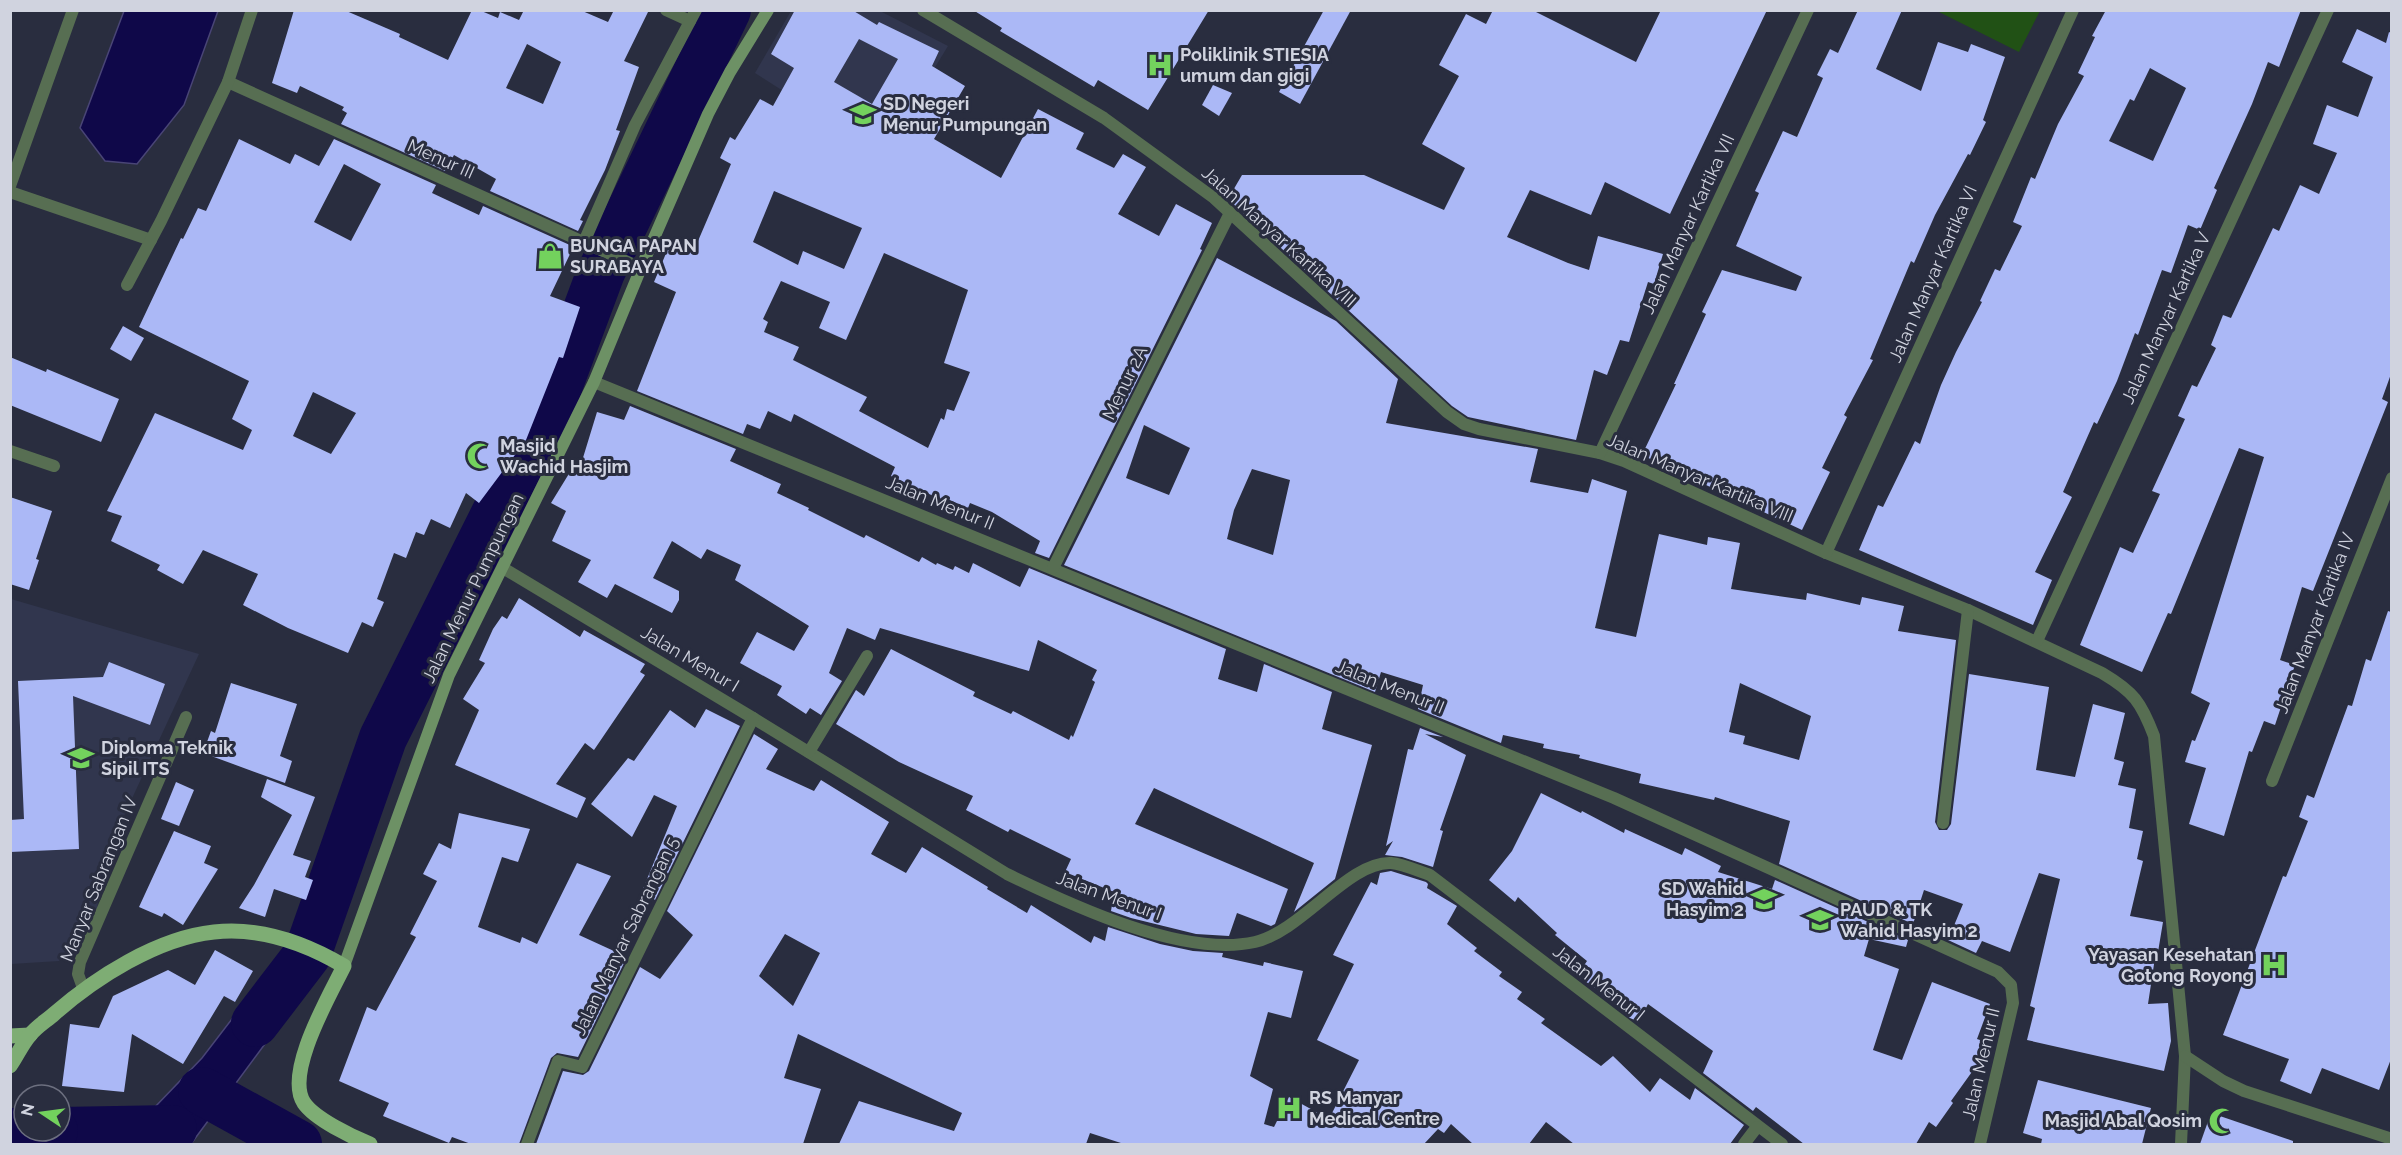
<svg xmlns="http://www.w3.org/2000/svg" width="2402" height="1155" font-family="Raleway,sans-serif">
  <rect width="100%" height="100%" fill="#292d3f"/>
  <g fill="#31364e">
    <polygon points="791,11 880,11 948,46 882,154 755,73"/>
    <polygon points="11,599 199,654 103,861 97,909 59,961 11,964"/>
  </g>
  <polygon fill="#215115" points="1937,11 2040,11 2019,52"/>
  <g fill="#0f0849" stroke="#494576" stroke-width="1.5">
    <polygon points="124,11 218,11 184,105 137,164 105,161 80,128"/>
    <polygon points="278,959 308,981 276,1029 191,1144 135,1144 154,1108 202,1058"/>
  </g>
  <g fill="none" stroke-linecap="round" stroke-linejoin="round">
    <g stroke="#0f0849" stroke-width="48">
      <polyline points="255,1023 307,955 383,738 557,390 601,272 727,10"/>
      <polyline points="202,1091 298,1144"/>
      <polyline points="60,1131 173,1129"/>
      <polyline points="10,1132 54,1131"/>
    </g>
  </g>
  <g fill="#abb8f6" fill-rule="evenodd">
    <path d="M294 10H344L400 34 399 37 448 60 472 10H479L498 18 500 12 519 20 524 10H580L608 22 614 10H649L624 61 639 67 616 130 620 131 605 170 580 220 583 221 578 231 490 191 496 179 454 155 445 171 341 124 347 113 342 110 344 107 300 86 297 93 272 83ZM527 44 561 62 543 104 506 88Z"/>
    <path d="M795 10H852L877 25 879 22 939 51 932 66 965 86 934 139 1001 178 1038 109 1084 133 1076 149 1114 168 1123 154 1146 167 1118 214 1159 236 1176 204 1212 223 1200 249 1202 250 1049 558 1035 553 1040 541 992 512 970 503 968 508 945 498 944 501 891 476 895 467 794 414 791 422 768 411 760 429 747 424 743 434 637 391 676 292 654 282 672 239 695 248 731 164 720 158 730 137 735 140 760 99 773 106 794 68 771 54ZM859 39 898 59 872 104 834 82ZM774 191 862 228 844 269 803 251 798 265 753 242ZM884 253 968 290 944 363 970 372 954 411 947 409 944 420 941 418 928 448 859 411 867 397 793 360 799 347 764 332 768 322 763 319 781 281 830 302 819 328 846 340Z"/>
    <polygon points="973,10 1209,10 1148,110 1098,80 1094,87 1000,31 1002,28"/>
    <polygon points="1324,10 1351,10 1300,104 1279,92"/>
    <polygon points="1493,10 1532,10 1636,62 1661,10 1767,10 1670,214 1605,182 1591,215 1530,190 1507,237 1568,263 1589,270 1598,236 1663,254 1654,284 1648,282 1629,342 1620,340 1607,375 1594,370 1576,440 1468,417 1452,406 1228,199 1242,175 1364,175 1444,210 1465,168 1422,144 1459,76 1439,65 1466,14 1486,24"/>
    <polygon points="1858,10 1902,10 1876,69 1921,91 1938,42 1968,52 1971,44 2005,57 1983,120 1986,122 1970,155 1968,154 1935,215 1914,263 1911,261 1870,359 1873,360 1844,415 1847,417 1822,468 1830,472 1802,530 1642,455 1676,384 1674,384 1706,314 1702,312 1722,270 1796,291 1802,277 1736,246 1759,193 1755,191 1783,131 1797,137 1823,78 1817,75 1830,49 1838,53"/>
    <path d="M2106 10H2301L2279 67 2268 62 2252 104 2214 188 2217 190 2200 230 2188 225 2171 273 2162 270 2138 335 2135 333 2117 381 2097 424 2094 422 2063 492 2072 497 2035 572 2052 580 2033 625 1859 550 1878 505 1883 507 1915 441 1920 444 1941 385 1956 352 1982 302 1980 301 1995 269 2000 271 2022 226 2013 222 2031 177 2035 179 2058 124 2084 76 2078 73 2095 37 2092 36ZM2150 68 2186 88 2153 161 2109 141 2130 99 2134 101Z"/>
    <polygon points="2357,29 2386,43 2389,32 2391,33 2391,374 2382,399 2388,402 2313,591 2302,587 2280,660 2295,665 2275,725 2264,721 2252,752 2249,751 2224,836 2189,824 2206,768 2185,762 2192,740 2195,741 2210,703 2191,693 2264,457 2239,448 2171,614 2168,613 2142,672 2080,645 2120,547 2133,553 2160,494 2152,491 2185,419 2178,416 2192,385 2197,387 2216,348 2211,345 2223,315 2231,318 2273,228 2279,231 2300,185 2319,194 2337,153 2313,144 2327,105 2358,117 2373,77 2342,62"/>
    <polygon points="1213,85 1232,93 1219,116 1202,105"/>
    <path d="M239 139 290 164 295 154 319 166 334 139 436 185 432 193 479 215 483 206 572 246 569 253 570 254 550 296 580 307 563 358 559 357 526 440 479 503 466 493 450 528 431 519 424 535 416 532 406 558 394 553 377 599 384 602 373 627 362 622 348 653 288 628 243 605 258 574 203 550 183 584 157 570 160 565 111 541 122 516 107 511 155 413 243 450 252 430 232 419 249 381 139 327 181 238 183 239 198 208 206 211ZM344 164 381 184 351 241 314 222ZM313 392 356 413 331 454 293 436Z"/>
    <path d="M1217 258 1336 321 1398 379 1386 423 1538 449 1530 482 1588 493 1592 479 1627 491 1595 628 1636 637 1659 534 1707 545 1708 537 1740 543 1731 589 1806 600 1807 593 1860 605 1862 597 1904 606 1898 631 1956 640 1935 822 1939 830H1947L1951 824 1969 674 2049 687 2036 770 2075 777 2093 704 2125 713 2114 759 2124 762 2118 785 2136 789 2129 828 2143 831 2137 859 2143 861 2130 916 2163 922 2158 952 2156 951 2148 1004 2168 1003 2171 1041 2164 1071 2027 1040 2035 1008 2030 1006 2060 879 2039 873 2010 952 1982 941 1976 953 1948 940 1963 904 1924 890 1913 924 1779 864 1790 821 1715 797 1714 800 1639 783 1641 774 1579 758 1580 755 1543 748 1544 744 1503 735 1501 743 1418 709 1423 685 1381 672 1375 692 1064 565ZM1144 425 1190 448 1169 495 1126 478ZM1252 469 1290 480 1273 555 1227 539 1234 510ZM1740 683 1811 716 1799 760 1743 744 1745 736 1729 732Z"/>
    <polygon points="123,326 144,338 131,361 110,349"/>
    <polygon points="10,357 46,372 47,369 119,399 101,442 10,405"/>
    <polygon points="630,406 736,449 730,461 781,484 777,493 809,508 808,510 864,538 866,535 919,562 922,557 936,565 937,563 953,570 955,566 969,573 973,563 1020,587 1029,568 1226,649 1218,679 1257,692 1264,664 1332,692 1322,729 1372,745 1335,879 1294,912 1314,863 1154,788 1135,824 1288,889 1275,924 1271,926 1237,913 1229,936 1196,934 1131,918 1111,911 1114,892 1065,872 1071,859 1010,829 1008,832 966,810 973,796 899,762 836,724 856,690 864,696 891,649 975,692 973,696 1011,714 1013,711 1069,740 1071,735 1073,737 1095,682 1092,680 1097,670 1038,640 1029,671 880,628 875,640 847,628 829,673 842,681 821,715 810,708 806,714 777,695 782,686 740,663 757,632 794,651 809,626 735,580 741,565 707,549 701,559 672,541 653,578 679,591 679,600 672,613 615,584 607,598 578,582 591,560 552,541 566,511 551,503 578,459 582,461 597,412 624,420"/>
    <polygon points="10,497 52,511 36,559 39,560 29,590 10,584"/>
    <polygon points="519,598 580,637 584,630 645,664 640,672 645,675 594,750 585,743 556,784 586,798 577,818 455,765 479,710 463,699 485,663 479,660 493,629 502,616 507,619"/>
    <polygon points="2388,611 2391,612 2391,1059 2379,1090 2322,1068 2311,1094 2280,1081 2289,1059 2223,1035 2283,876 2286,877 2308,821 2299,817 2307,795 2314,798 2348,705 2352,706 2366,659 2371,661"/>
    <polygon points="109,662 165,684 150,725 73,696 79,849 10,852 10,820 24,819 18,681 103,677"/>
    <polygon points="231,683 297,704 280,756 292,761 285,783 203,753 211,731 215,733"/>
    <polygon points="706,709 740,726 655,900 643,889 677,806 654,795 632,837 591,804 628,758 634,761 670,710 695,728"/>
    <polygon points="1420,728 1443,737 1425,734 1466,755 1440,830 1443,831 1433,867 1402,857 1385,855 1393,841 1386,846 1408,749 1413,750"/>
    <path d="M754 734 778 749 766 769 814 791 821 780 889 822 871 854 906 873 922 847 988 887 987 889 1027 913 1031 905 1091 943 1094 936 1105 941 1108 927 1160 944 1193 951 1223 953 1222 957 1263 966 1264 962 1303 971 1291 1018 1268 1012 1250 1076 1273 1089 1264 1124 1274 1127 1289 1097 1329 1119 1359 1060 1317 1040 1354 964 1333 955 1371 882 1377 885 1380 873 1391 871 1426 882 1428 884 1427 888 1457 906 1447 924 1477 948 1474 951 1502 972 1499 976 1522 992 1517 999 1545 1019 1541 1023 1601 1066 1613 1056 1650 1092 1660 1078 1690 1100 1695 1088 1744 1125 1730 1144H1574L1546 1122 1529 1144H1473L1451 1124 1444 1133 1438 1129 1424 1144H1124L1090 1133 1086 1144H839L859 1101 954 1131 962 1113 798 1034 784 1078 821 1089 803 1144H536L563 1071 583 1075 589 1071 640 967 660 979 693 935 667 911ZM785 934 820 953 793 1006 759 976Z"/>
    <polygon points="267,779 315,797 293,855 311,861 305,877 313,880 306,900 274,889 265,917 239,908 254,885 292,815 261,797"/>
    <polygon points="176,782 194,790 179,826 161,819"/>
    <polygon points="1541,793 1581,813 1582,811 1624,833 1625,829 1682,855 1685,848 1721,866 1718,872 1772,889 1775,880 1908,940 1906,947 1869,939 1864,956 1899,969 1873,1050 1902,1060 1932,982 1990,1004 1977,1039 1992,1044 1951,1101 1953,1103 1936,1127 1929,1122 1916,1144 1804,1144 1756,1107 1753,1111 1703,1073 1713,1051 1648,1004 1639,1022 1630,1018 1619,1009 1622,1005 1577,976 1587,961 1555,935 1557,933 1518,897 1515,902 1489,880 1512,851"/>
    <polygon points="459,813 530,829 518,862 502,857 478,927 520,943 522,937 537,944 577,863 611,876 579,935 627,957 578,1057 557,1053 551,1058 519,1144 471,1144 452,1137 449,1143 383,1116 389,1103 339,1081 367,1007 376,1011 416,937 410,934 437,881 423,874 439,843 451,849"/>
    <polygon points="174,831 211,846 204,863 218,869 183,925 164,913 162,917 139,907"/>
    <polygon points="215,950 253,971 235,1002 224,996 183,1064 132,1034 124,1092 62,1086 70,1024 99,1028 113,996 168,970 195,985"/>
    <polygon points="2038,1080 2151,1108 2142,1144 2041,1144 2042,1139 2023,1133"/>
    <polygon points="2211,1113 2293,1141 2293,1144 2200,1144"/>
  </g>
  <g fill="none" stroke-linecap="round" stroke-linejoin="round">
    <g stroke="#576e52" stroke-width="12">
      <polyline points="666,10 690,21"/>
      <path d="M923 10 1104 118 1214 198 1447 412 1464 424 1479 429 1600 453 1624 461 1826 553 1968 610 2102 673C2134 692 2141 702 2154 736L2185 1056 2181 1144"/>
      <polyline points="228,82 641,268"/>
      <polyline points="10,186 73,10"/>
      <polyline points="10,192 151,240"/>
      <polyline points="584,242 635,125 696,10"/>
      <polyline points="127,285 161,221 228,82 252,10"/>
      <polyline points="594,382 1614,798 1998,972 2011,985 2013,1003 1980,1144"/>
      <polyline points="10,451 54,466"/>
      <polyline points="1600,453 1808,10"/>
      <polyline points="1826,553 2073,10"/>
      <path d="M503 568 753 718 1007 874C1071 905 1183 958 1255 942 1302 931 1349 861 1391 863 1403 864 1418 871 1430 875L1782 1144"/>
      <polyline points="1053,568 1230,213"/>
      <polyline points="2037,641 2328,10"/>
      <polyline points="809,752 867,656"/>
      <polyline points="2272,781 2392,478"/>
      <polyline points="1943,823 1968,610"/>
      <polyline points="83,988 78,974 80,962 186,717"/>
      <polyline points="2185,1056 2223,1081 2244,1091 2392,1139"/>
      <polyline points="527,1144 558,1061 582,1067 753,718"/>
      <polyline points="1744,1144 1757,1127"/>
    </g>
    <polyline stroke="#6d9165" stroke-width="12" points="344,966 449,675 594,382 641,268 708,114 730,72 768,10"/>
    <g stroke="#7ead74" stroke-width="15">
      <polyline points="10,1036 30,1035"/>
      <path d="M10 1066C17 1056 22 1044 30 1035 36 1027 46 1021 54 1014 95 978 157 938 214 932 259 927 305 943 344 966 330 995 284 1073 304 1103 315 1119 352 1137 370 1144"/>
    </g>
  </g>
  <defs>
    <g id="hospital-bare" transform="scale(2.07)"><path d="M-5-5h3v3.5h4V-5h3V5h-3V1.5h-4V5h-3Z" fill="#73d25d" stroke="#292d3f" stroke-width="2.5" paint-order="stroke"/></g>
    <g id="school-bare" transform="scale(2.07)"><path d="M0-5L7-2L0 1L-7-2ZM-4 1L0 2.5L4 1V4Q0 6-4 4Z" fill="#73d25d" stroke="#292d3f" stroke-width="2.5" paint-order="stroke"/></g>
    <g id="shop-bare" transform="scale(2.07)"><path d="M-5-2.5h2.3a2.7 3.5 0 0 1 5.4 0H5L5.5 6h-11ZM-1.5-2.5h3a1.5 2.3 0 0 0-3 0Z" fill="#73d25d" stroke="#292d3f" stroke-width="2.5" paint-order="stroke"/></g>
    <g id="mosque-bare" transform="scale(2.07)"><path d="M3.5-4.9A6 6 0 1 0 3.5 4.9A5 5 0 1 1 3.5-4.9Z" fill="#73d25d" stroke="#292d3f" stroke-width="2.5" paint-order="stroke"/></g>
    <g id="university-bare" transform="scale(2.07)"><path d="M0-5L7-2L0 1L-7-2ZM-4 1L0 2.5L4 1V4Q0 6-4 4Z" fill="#73d25d" stroke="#292d3f" stroke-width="2.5" paint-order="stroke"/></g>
  </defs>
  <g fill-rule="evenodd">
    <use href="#hospital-bare" x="1160" y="65"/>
    <use href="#school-bare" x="863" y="114"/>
    <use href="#shop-bare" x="550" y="256"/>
    <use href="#mosque-bare" x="480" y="456"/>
    <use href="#university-bare" x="81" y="758"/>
    <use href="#school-bare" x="1764" y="899"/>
    <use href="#school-bare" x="1820" y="920"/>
    <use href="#hospital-bare" x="2274" y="965"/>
    <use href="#hospital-bare" x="1289" y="1108"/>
    <use href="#mosque-bare" x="2222" y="1121"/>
  </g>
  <g text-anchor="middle" stroke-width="6" stroke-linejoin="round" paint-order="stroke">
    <g font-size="18" font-weight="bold" fill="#d0d3df" stroke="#292d3f" text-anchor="start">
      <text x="1180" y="61">Poliklinik STIESIA<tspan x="1180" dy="21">umum dan gigi</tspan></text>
      <text x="883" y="110">SD Negeri<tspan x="883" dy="21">Menur Pumpungan</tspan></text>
      <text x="570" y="252">BUNGA PAPAN<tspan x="570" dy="21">SURABAYA</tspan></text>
      <text x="500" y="452">Masjid<tspan x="500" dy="21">Wachid Hasjim</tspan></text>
      <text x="101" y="754">Diploma Teknik<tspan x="101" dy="21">Sipil ITS</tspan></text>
      <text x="1744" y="895" text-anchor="end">SD Wahid<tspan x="1744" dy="21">Hasyim 2</tspan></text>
      <text x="1840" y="916">PAUD &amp; TK<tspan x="1840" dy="21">Wahid Hasyim 2</tspan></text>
      <text x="2254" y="961" text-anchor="end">Yayasan Kesehatan<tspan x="2254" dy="21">Gotong Royong</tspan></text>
      <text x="1309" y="1104">RS Manyar<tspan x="1309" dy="21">Medical Centre</tspan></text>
      <text x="2202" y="1127" text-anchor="end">Masjid Abal Qosim</text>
    </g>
    <g font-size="18" fill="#d0d3df" stroke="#292d3f">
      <text transform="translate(441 159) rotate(24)" y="6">Menur III</text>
      <text transform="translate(1688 224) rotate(-65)" y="6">Jalan Manyar Kartika VII</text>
      <text transform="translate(1279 237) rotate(42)" y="6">Jalan Manyar Kartika VIII</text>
      <text transform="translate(1933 274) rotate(-66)" y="6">Jalan Manyar Kartika VI</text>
      <text transform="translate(2166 318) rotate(-65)" y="6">Jalan Manyar Kartika V</text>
      <text transform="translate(1125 383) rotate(-64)" y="6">Menur 2A</text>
      <text transform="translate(1700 478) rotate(23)" y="6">Jalan Manyar Kartika VIII</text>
      <text transform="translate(940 503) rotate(22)" y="6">Jalan Menur II</text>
      <text transform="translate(473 588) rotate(-64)" y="6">Jalan Menur Pumpungan</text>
      <text transform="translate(2315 623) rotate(-69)" y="6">Jalan Manyar Kartika IV</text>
      <text transform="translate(690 659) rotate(31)" y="6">Jalan Menur I</text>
      <text transform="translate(1390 687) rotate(22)" y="6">Jalan Menur II</text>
      <text transform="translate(99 879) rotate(-68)" y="6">Manyar Sabrangan IV</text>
      <text transform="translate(1109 896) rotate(20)" y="6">Jalan Menur I</text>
      <text transform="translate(626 936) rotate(-64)" y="6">Jalan Manyar Sabrangan 5</text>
      <text transform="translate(1599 983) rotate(38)" y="6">Jalan Menur I</text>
      <text transform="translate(1981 1064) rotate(-77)" y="6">Jalan Menur II</text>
    </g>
  </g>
  <rect width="2402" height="1155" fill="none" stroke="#d0d3df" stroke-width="24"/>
  <g transform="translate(42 1113) rotate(283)"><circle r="28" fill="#292d3f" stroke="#6c6f7f" stroke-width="1.5"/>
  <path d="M0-4.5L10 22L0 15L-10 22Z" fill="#73d25d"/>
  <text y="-9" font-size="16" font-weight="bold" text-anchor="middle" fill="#d0d3df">N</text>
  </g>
</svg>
